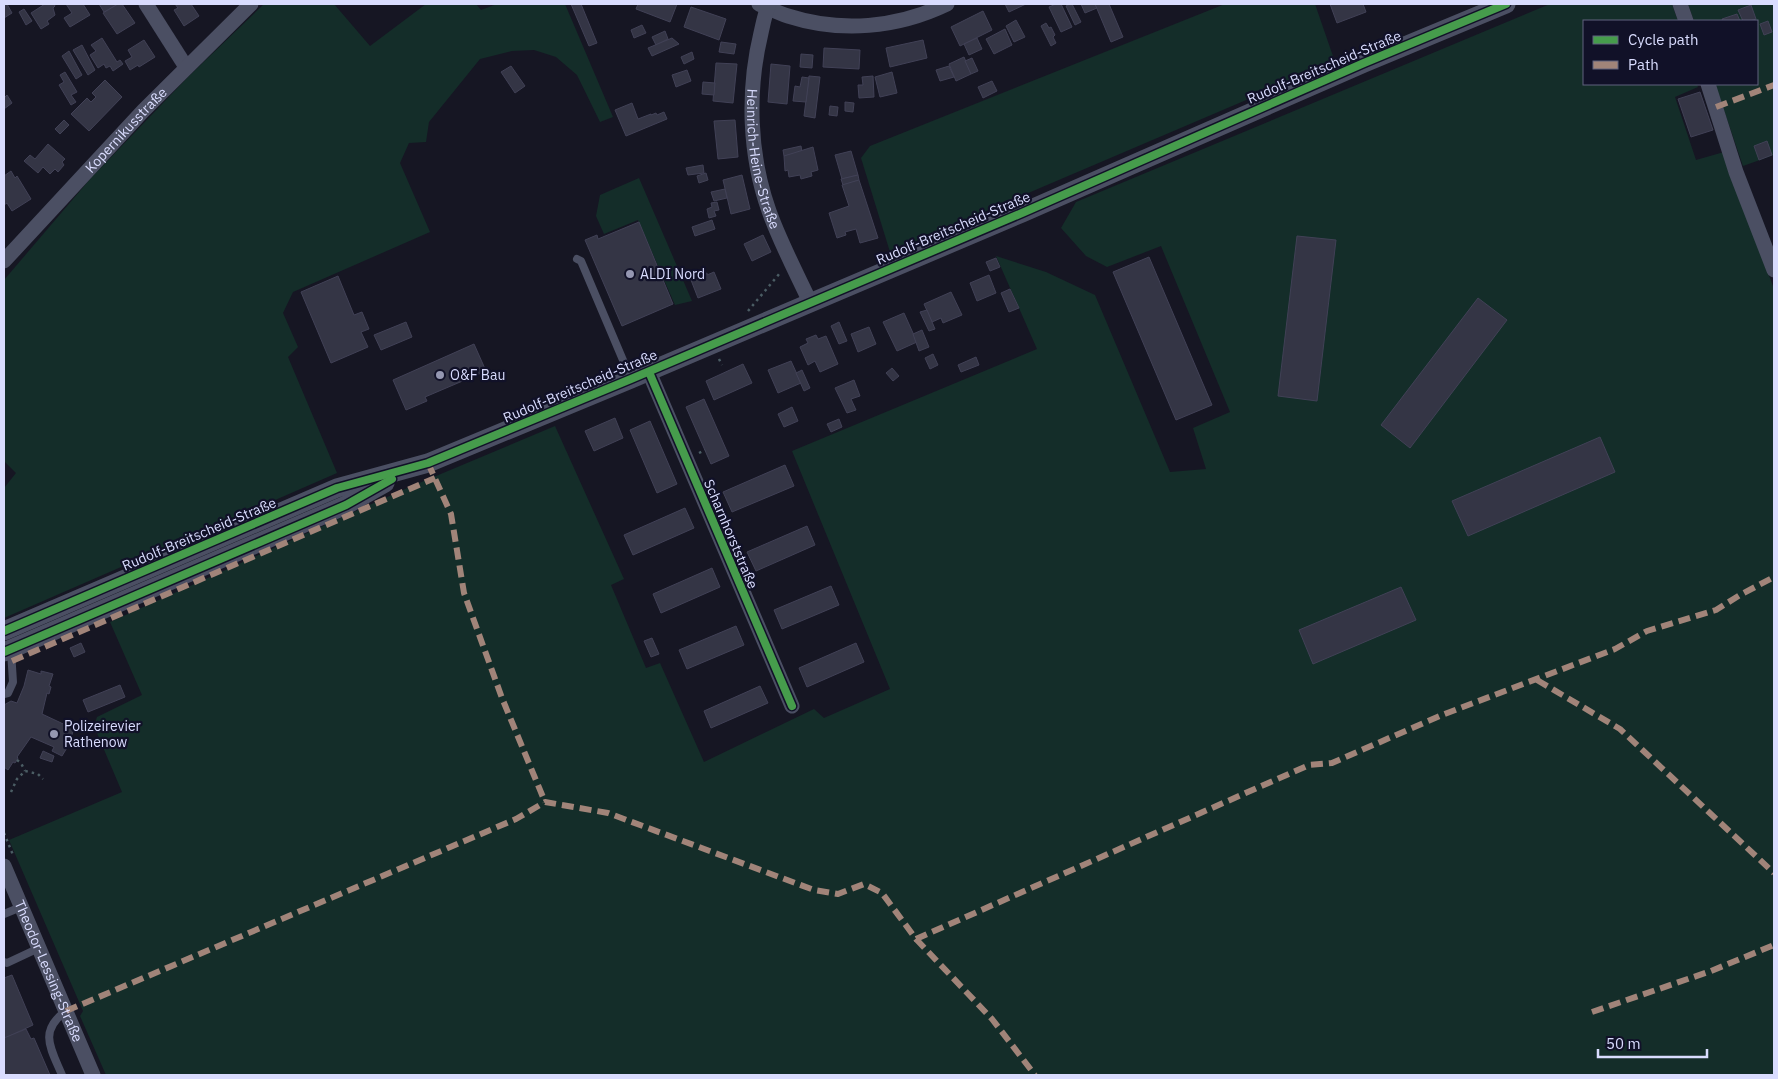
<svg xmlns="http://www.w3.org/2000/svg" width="1778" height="1079" font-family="'IBM Plex Sans',sans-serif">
  <rect width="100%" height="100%" fill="#161623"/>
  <g fill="#142d29">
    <polygon points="264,4 334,4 370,46 426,4 476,4 481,10 497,4 565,4 613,117 600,122 577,75 556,57 534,50 512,51 480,59 429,122 426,142 409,143 400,163 430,232 293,292 283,313 298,347 288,357 337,473 4,618 4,488 16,473 4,461 4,280 91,178 188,77"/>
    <polygon points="1225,4 1315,4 1335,62 890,252 861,158 870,146"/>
    <polygon points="1550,4 1672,4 1678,21 1584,21 1584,84 1697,84 1698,87 1675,97 1696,160 1724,152 1774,289 1774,1075 106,1075 80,1016 83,1011 9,840 122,792 94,726 97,717 142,695 110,622 405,489 555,426 624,579 611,585 646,668 660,663 704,762 814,709 824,718 890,689 792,451 1037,349 996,256 1046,272 1095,295 1170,472 1206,469 1193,428 1230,412 1161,246 1107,267 1086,256 1061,228 1076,202"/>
    <polygon points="1688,4 1774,4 1774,155 1743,166 1715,84 1757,84 1757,21 1694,21"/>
    <polygon points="639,178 692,301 675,305 638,220 604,234 596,216 600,195"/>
  </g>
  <g fill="#343545" stroke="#414156">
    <polygon points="7,4 12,13 4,18 4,6"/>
    <polygon points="45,4 54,4 55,6 53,8 55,15 47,21 49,24 41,29 31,13"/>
    <polygon points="66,4 83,4 90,15 70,27 64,18 72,13"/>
    <polygon points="99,4 118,4 104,12"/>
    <polygon points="118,4 122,4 135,23 117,34 103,13"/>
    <polygon points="175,4 191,4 199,16 184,26 174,10 178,8"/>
    <polygon points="571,4 581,4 597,43 589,46"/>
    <polygon points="638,4 677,4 670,22 636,9"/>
    <polygon points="1005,4 1026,4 1009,12"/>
    <polygon points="1056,4 1061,4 1072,27 1061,32 1049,7"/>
    <polygon points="1070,4 1072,4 1081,22 1075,25 1066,6"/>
    <polygon points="1081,4 1095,4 1097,8 1085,13"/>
    <polygon points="1095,4 1109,4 1123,37 1111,42"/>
    <polygon points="1330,4 1363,4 1366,12 1337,23"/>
    <polygon points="1751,5 1756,19 1750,21 1743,21 1738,10"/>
    <polygon points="691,7 726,19 719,40 684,27"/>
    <polygon points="24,9 32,21 26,25 19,12"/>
    <polygon points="983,11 992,30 960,46 951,27"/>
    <polygon points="1737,14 1740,21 1723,21 1722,19"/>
    <polygon points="1016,20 1025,37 1014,42 1006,26"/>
    <polygon points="1768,21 1772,32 1764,35 1760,24"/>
    <polygon points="1046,23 1049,28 1051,27 1055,35 1053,37 1056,43 1051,46 1041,26"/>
    <polygon points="642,25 646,33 634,38 631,30"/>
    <polygon points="1005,29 1012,45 994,54 986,39"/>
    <polygon points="665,31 668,39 656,45 652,37"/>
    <polygon points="102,38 117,62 120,60 123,64 113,71 110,66 106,68 104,64 98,68 90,55 96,51 91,45"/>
    <polygon points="672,38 679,44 652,56 648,48"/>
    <polygon points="977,38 982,49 969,55 964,44"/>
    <polygon points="144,40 155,57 139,67 138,65 130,70 125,61 132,57 128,50"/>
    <polygon points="923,40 927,58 890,67 886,48"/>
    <polygon points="721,42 736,44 734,54 719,52"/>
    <polygon points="82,45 95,70 88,75 73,50"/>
    <polygon points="824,48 860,50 859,69 823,67"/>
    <polygon points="69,51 82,75 76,79 62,56"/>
    <polygon points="692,52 694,59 684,64 681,57"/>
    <polygon points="801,54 813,55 812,68 800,67"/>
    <polygon points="964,57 971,74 956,81 949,64"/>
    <polygon points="972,58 978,71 971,74 965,61"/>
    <polygon points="716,63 737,64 733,103 713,101"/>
    <polygon points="771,64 790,66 787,104 768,102"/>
    <polygon points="511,66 525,86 515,93 501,72"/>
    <polygon points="949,66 954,77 940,81 936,70"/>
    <polygon points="687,70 691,81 676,87 672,75"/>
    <polygon points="65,72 77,92 71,95 76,102 71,105 59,85 64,82 60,75"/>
    <polygon points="892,72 897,93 880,97 875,77"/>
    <polygon points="809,76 820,77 815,118 804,116"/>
    <polygon points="873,76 874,97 859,98 858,85 863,85 862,77"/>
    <polygon points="802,77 809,78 806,102 793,101 795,86 800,87"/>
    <polygon points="105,80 122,97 89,131 71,114 87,98 91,102 96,97 92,93"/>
    <polygon points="992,81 997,91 983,98 978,87"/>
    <polygon points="703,82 715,83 714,95 702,94"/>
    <polygon points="1700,92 1713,130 1691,137 1678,99"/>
    <polygon points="7,95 12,103 4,109 4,98"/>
    <polygon points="845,102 854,103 853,112 845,111"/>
    <polygon points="632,103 638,119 651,114 651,115 656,113 657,115 664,112 667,119 626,136 615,110"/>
    <polygon points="830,106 838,107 837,116 829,115"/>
    <polygon points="64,120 69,125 60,134 55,129"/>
    <polygon points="735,120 738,157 718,159 714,121"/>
    <polygon points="1767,141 1772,155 1759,160 1754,146"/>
    <polygon points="48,144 65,159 62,162 64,165 58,172 55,169 50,174 43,167 38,173 24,161 30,155 35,159"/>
    <polygon points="801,146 802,152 784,156 783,150"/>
    <polygon points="813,147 818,170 811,172 812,176 801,179 800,175 789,177 788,170 785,171 784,156"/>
    <polygon points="851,151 858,175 842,179 835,155"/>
    <polygon points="703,165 704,173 688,175 686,168"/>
    <polygon points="11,171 15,178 17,176 31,199 12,211 7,203 4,205 4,176"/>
    <polygon points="706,173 708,180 699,183 697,176"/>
    <polygon points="742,175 750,209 731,214 723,180"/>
    <polygon points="858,175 859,180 843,185 841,179"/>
    <polygon points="859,180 878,238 860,243 856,229 845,232 846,235 837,238 829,213 849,206 842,185"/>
    <polygon points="725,189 727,198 714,201 711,192"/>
    <polygon points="717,202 719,210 714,211 716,216 709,218 707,209 712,207 711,203"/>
    <polygon points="712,220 715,229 695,236 692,227"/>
    <polygon points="639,222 673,304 622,326 585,240 597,235 598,239"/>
    <polygon points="763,235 771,252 752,261 744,244"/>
    <polygon points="1297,236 1336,240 1317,401 1278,396"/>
    <polygon points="1149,257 1212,405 1176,420 1113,272"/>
    <polygon points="996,258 1000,267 990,271 986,262"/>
    <polygon points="714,272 721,289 698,298 691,280 707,273 707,275"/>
    <polygon points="989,275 996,293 977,301 970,283"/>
    <polygon points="338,276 354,315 362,312 369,329 361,332 368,347 331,363 301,292"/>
    <polygon points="1010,289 1019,308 1009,312 1001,293"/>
    <polygon points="951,292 962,315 943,323 941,318 932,322 924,304"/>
    <polygon points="1478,298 1507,320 1410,448 1381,425"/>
    <polygon points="927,310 935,329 929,331 920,312"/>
    <polygon points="904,313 917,342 897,351 883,322"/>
    <polygon points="406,322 412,337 381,350 374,335"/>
    <polygon points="839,322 847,341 839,344 831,326"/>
    <polygon points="869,327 876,344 858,352 851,334"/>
    <polygon points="922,330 929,347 919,351 913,334"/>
    <polygon points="816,335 818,339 826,336 838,364 820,372 815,361 808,365 800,347 808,343 806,339"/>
    <polygon points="474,344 486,371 425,397 427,401 406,410 393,380"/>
    <polygon points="933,354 938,365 930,369 925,358"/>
    <polygon points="976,357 979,365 961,372 958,365"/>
    <polygon points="791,361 801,383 778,393 768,370"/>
    <polygon points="743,364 752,383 714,400 706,381"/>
    <polygon points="892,368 899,376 893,381 886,373"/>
    <polygon points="802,370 810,388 804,391 796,373"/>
    <polygon points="854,380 860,396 851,399 856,410 847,413 835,388"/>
    <polygon points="704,399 729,456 711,464 686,407"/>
    <polygon points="792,407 798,421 784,427 778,414"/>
    <polygon points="615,418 623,438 594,451 585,431"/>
    <polygon points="839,419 842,427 831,432 827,424"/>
    <polygon points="650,421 677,484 657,493 630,430"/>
    <polygon points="1600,437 1615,472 1468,536 1452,501"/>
    <polygon points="785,465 794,486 732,512 723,492"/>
    <polygon points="685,508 694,528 633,555 624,535"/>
    <polygon points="807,526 815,545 756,571 747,552"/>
    <polygon points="712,568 720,587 661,613 653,594"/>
    <polygon points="831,586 839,605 782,629 774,610"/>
    <polygon points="1401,587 1416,620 1313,664 1299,630"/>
    <polygon points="736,626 744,645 687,669 679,650"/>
    <polygon points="652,638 659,654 651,657 644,641"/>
    <polygon points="81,643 85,652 74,657 70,648"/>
    <polygon points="856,643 864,662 807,687 799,668"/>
    <polygon points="28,670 41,674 41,671 53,674 49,686 51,687 49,694 47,693 42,714 74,729 70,740 71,741 62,756 52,751 54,747 31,737 17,757 18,758 17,760 15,763 13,762 8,770 4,767 4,705 11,701 17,703 24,686"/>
    <polygon points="120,685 125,697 88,712 83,700"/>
    <polygon points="760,686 768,703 711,728 704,711"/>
    <polygon points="43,751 54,756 52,762 40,758"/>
    <polygon points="12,975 33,1025 5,1038 4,1034 4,978"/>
    <polygon points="26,1029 31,1039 34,1038 50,1075 4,1075 4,1038"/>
  </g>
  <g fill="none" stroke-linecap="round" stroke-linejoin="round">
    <g stroke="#4b5d64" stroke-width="2.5" stroke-dasharray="2.5 4" stroke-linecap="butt">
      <polyline points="748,311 780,273"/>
      <polyline points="719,359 722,365"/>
      <polyline points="699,453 705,450"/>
      <polyline points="17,760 21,763 25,771"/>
      <polyline points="11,792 17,779 25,771 38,774 43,779"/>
      <polyline points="4,833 13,855"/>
    </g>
    <g stroke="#4b4f63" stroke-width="8">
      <polyline points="577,259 581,261 631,379"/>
      <polyline points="4,694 8,693 13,682 11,651"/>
      <polyline points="4,914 21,907"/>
      <polyline points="4,962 7,963 39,948"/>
      <path d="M62 1075C51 1049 38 1031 66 1011"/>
    </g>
    <g stroke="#4b4f63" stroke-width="15">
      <polyline points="146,4 186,67"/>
      <path d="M759 4C769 8 778 13 788 16 841 33 897 28 947 4"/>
      <path id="s1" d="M769 4C765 13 763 24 761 33 747 91 749 155 769 211 780 242 796 272 810 302"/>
      <polyline points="1680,4 1686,21"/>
      <polyline points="1708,84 1736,172 1774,270"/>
      <path id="s2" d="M4 261 143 111 251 4"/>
      <polyline points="649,372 792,706"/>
      <path id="s3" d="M4 866 93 1075"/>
    </g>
    <g stroke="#4b4f63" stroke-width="19">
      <polyline points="4,631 337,488 428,463 631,379 1022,213 1364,63 1506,4"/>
      <polyline points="4,652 346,505 385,483"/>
    </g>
    <g stroke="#a18479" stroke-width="6" stroke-dasharray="12 6" stroke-linecap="butt">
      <polyline points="1716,107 1774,85"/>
      <polyline points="428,463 451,514 464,593 502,698 545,802"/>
      <polyline points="12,661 435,478"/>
      <polyline points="1537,680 1620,729 1774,873"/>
      <polyline points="916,939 992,1019 1035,1075"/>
      <polyline points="66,1011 516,819 545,802 608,813 814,890 838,894 864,884 882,893 916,939 1309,765 1332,763 1442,715 1615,649 1647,631 1716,610 1740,595 1774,577"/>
      <polyline points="1592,1012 1711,971 1774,945"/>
    </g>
    <g stroke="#111128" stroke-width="11">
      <g id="cycleway">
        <polyline points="649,372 792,706"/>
        <polyline points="4,631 337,488 428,463 631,379 1022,213 1364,63 1506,4"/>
        <polyline points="4,652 346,505 392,479"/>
      </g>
    </g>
    <use href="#cycleway" stroke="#469c4c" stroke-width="8"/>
  </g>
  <g fill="#9597b1" stroke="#111128" stroke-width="2">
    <circle cx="630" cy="274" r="5"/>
    <circle cx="440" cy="375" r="5"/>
    <circle cx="54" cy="734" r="5"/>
  </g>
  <g text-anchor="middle" stroke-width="4.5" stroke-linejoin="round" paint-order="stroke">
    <g font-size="14" fill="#d9dcfe" stroke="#111128">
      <text transform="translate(1324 67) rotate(-23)" y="5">Rudolf-Breitscheid-Straße</text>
      <text dy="5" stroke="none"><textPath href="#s2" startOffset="179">Kopernikusstraße</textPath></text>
      <text dy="5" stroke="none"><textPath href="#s1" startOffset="158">Heinrich-Heine-Straße</textPath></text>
      <text transform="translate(953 228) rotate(-23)" y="5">Rudolf-Breitscheid-Straße</text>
      <text transform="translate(580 386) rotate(-23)" y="5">Rudolf-Breitscheid-Straße</text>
      <text transform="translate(199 534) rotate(-23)" y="5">Rudolf-Breitscheid-Straße</text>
      <text transform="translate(731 534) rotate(67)" y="5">Scharnhorststraße</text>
      <text dy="5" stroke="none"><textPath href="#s3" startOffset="114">Theodor-Lessing-Straße</textPath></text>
    </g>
    <g font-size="14" fill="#d9dcfe" stroke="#111128" text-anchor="start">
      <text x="640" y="279">ALDI Nord</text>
      <text x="450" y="380">O&amp;F Bau</text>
      <text x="64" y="731">Polizeirevier<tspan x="64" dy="16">Rathenow</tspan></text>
    </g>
  </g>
  <rect width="1778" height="1079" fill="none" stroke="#d9dcfe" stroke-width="10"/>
  <rect x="1583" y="20" width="175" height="65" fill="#111128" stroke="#61627e"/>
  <rect x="1593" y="36" width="25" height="8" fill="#469c4c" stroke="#61627e"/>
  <text x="1628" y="45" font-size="15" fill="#d9dcfe">Cycle path</text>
  <rect x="1593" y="61" width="25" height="8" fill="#a18479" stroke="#61627e"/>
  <text x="1628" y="70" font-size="15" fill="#d9dcfe">Path</text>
  <path d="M1598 1049v8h109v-8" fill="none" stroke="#d9dcfe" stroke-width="2.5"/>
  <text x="1606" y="1049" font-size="15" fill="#d9dcfe" stroke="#111128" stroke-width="4" paint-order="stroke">50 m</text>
</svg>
